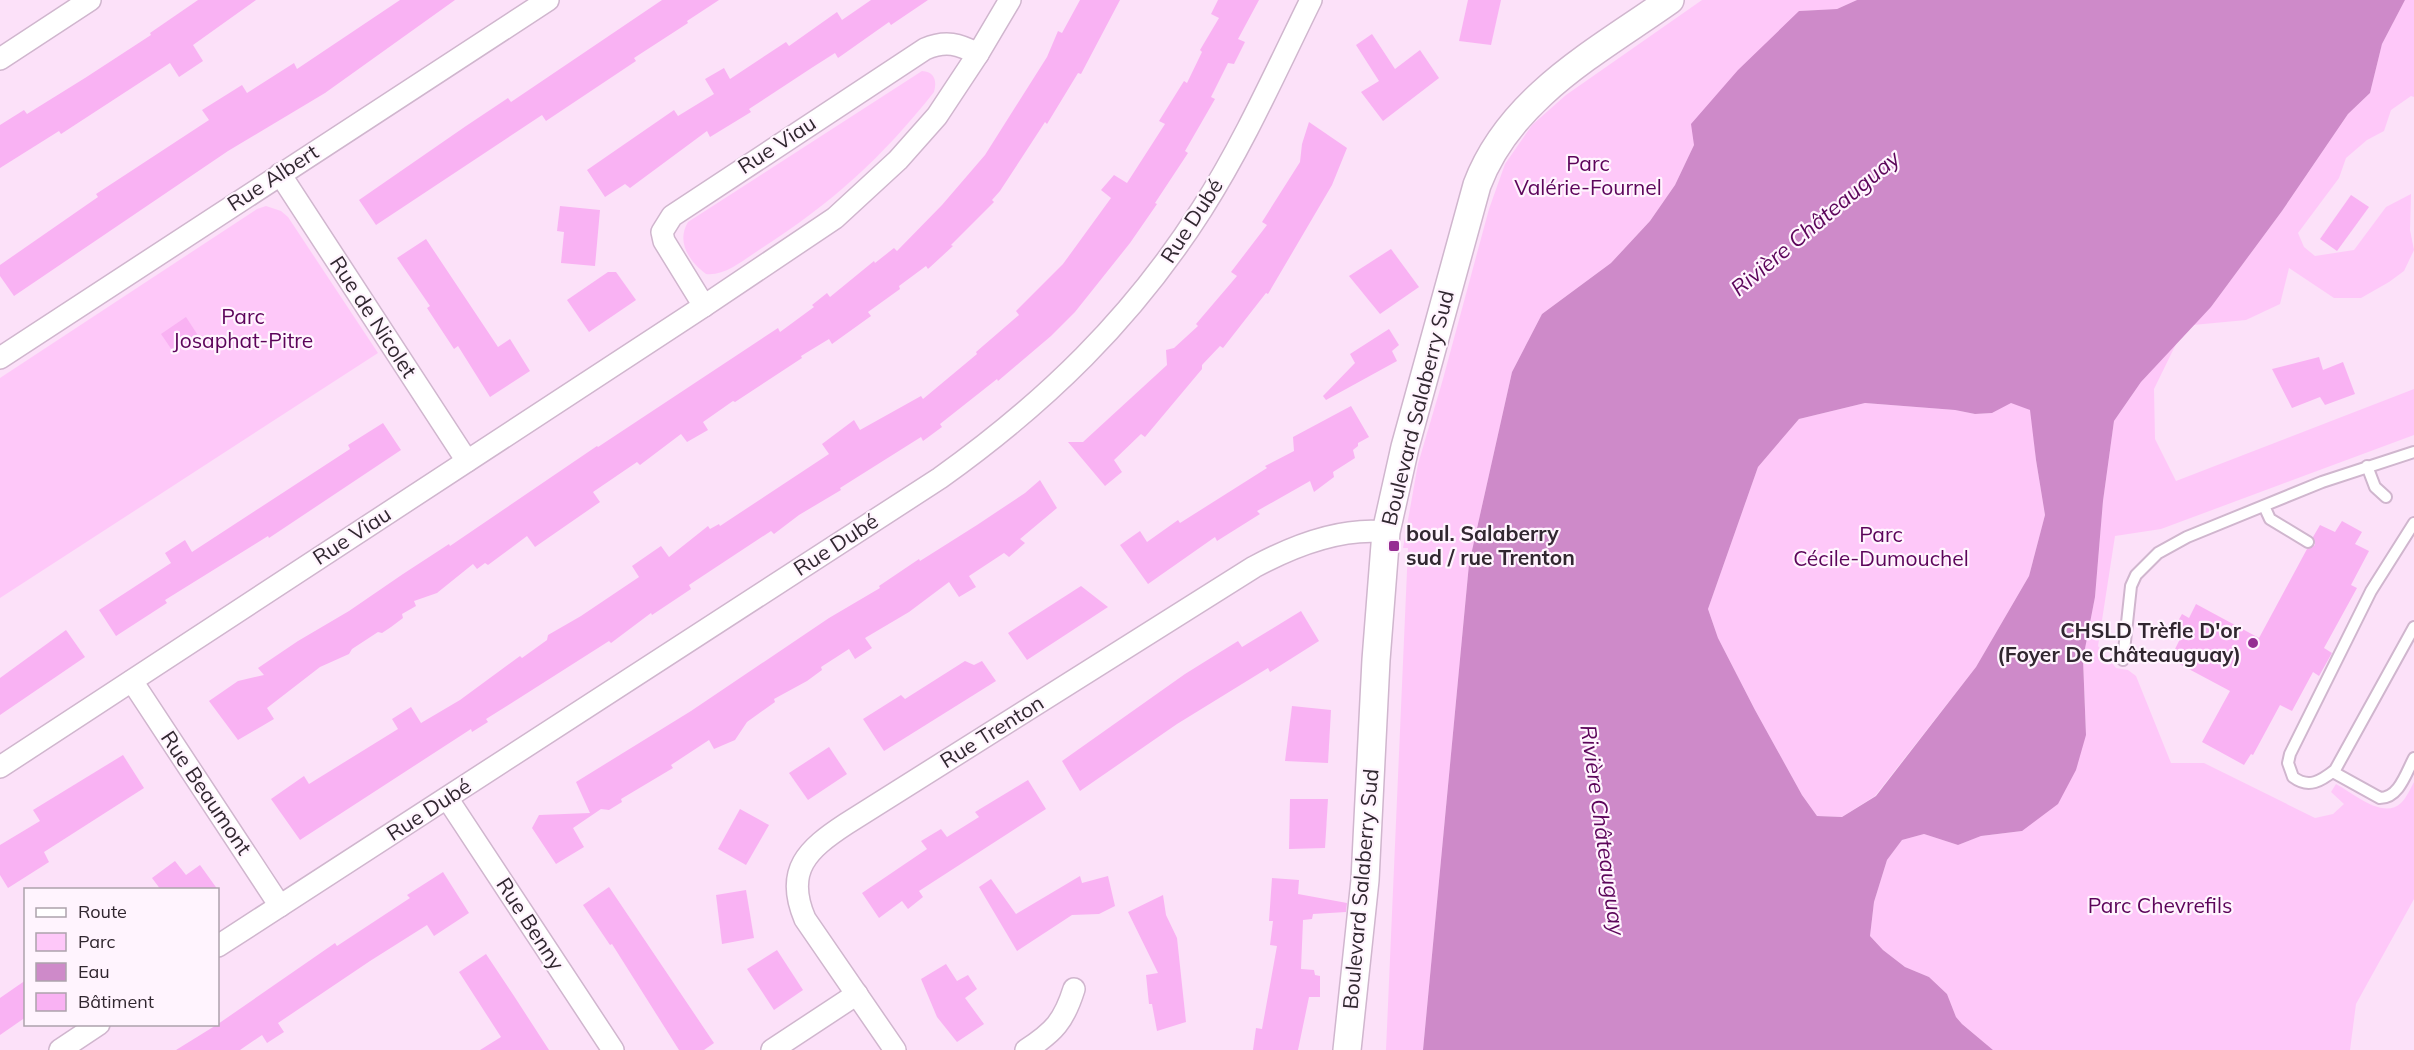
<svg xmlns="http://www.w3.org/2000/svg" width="2414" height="1050" font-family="Mulish,sans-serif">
  <rect width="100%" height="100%" fill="#fce1f9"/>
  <g fill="#fec8f9">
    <polygon points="1702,0 1857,0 1837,9 1799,11 1694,145 1675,185 1650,221 1611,263 1542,314 1512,372 1469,564 1423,1050 1386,1050 1408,548 1403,548 1418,464 1443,379 1489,209 1505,164 1532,125 1566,95"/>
    <polygon points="2405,0 2414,0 2414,97 2411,96 2391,110 2384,131 2367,140 2346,158 2339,178 2298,233 2304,247 2315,256 2354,250 2386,207 2411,194 2410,230 2414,250 2404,271 2389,282 2361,298 2334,298 2289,268 2280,304 2246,320 2193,325 2211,307 2282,211 2348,114 2370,93 2382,44"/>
    <path d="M922 71C935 72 937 81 934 92 881 159 831 204 759 250 743 260 726 276 706 274 689 261 676 242 688 222Z"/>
    <polygon points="266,206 281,211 288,217 378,353 0,598 0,378 257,209"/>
    <path d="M2177 342 2154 389 2155 439 2176 481 2414 389V435L2161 529 2115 536 2098 646 2116 668 2128 670 2136 676 2171 763H2204L2315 818 2333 814 2344 804 2331 792 2336 784C2353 793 2383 820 2401 803 2407 797 2410 789 2414 782V899L2356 1004 2350 1050H1993L1962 1024 1956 1017 1947 994 1929 977 1905 967 1883 950 1870 936 1874 902 1887 860 1902 840 1924 834 1958 845 1981 836 2022 831 2086 735 2083 659 2095 597 2103 501 2114 421 2141 382Z"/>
    <polygon points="2011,402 2031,410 2036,460 2045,515 2029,576 1976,667 1875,796 1842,817 1817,816 1802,795 1755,710 1718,638 1708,609 1758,467 1799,419 1865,403 1955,410 1975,414 1992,413"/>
  </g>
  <path fill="#ce8ac9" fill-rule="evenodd" d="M1857 0H2405L2382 44 2370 93 2348 114 2282 211 2211 307 2141 382 2114 421 2103 501 2095 597 2083 659 2086 735 2076 770 2058 804 2022 831 1981 836 1958 845 1924 834 1902 840 1887 860 1874 902 1870 936 1883 950 1905 967 1929 977 1947 994 1956 1017 1962 1024 1993 1050H1423L1469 564 1512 372 1542 314 1611 263 1650 221 1675 185 1694 145 1691 124 1738 70 1799 11 1837 9ZM1865 403 1955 410 1975 414 1992 413 2011 403 2030 410 2036 460 2045 515 2029 576 1976 667 1876 796 1842 817 1817 816 1802 795 1755 710 1718 638 1708 609 1758 467 1799 419Z"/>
  <g fill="#f9b2f3">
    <polygon points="198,0 256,0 193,45 203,61 179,77 170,63 61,134 59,131 0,168 0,125 24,110 27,114 85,78 151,35 150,33"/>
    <polygon points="400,0 455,0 325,93 228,151 14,296 0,276 0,265 98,197 96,194 209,120 202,110 242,85 247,93 294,63 297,69"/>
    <polygon points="662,0 719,0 687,21 688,23 634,58 636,61 546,121 542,115 376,225 359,200 466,126 508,98 511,102"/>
    <polygon points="871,0 928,0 891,25 889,22 838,58 835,53 813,67 749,109 751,112 710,137 707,131 630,188 625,184 605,197 587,170 674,110 678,116 714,94 705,79 724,68 730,79 786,42 789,46 837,12 842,20"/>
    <polygon points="1080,0 1120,0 1081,74 1078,73 1047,124 1045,122 1000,191 992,200 994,202 951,245 953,246 928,269 926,266 899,286 900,289 868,312 871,316 832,344 829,339 801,356 802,358 735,402 733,401 703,422 708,430 687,442 681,434 640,465 637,462 593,492 600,502 535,547 527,536 488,565 485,563 477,569 473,564 437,593 414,601 416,606 402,614 403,618 391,627 382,633 378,632 352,649 349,654 320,667 267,708 274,719 238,740 209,701 238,681 264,675 258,668 298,641 349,611 403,574 449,544 450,546 597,446 598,447 778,328 780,332 814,307 812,305 827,293 830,297 874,261 875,263 894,248 897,251 942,205 985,155 1047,57 1058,31 1062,33"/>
    <polygon points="1218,0 1259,0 1238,39 1245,42 1234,64 1228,63 1211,97 1215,99 1185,151 1188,153 1155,203 1157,204 1130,243 1075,312 1051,336 998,381 997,379 940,424 942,427 923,441 921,437 840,488 841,490 799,515 774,534 771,531 689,585 691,589 652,615 651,613 611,643 609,641 521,697 486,719 488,722 472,732 471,729 300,840 271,799 304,776 309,784 398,729 392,719 411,707 421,723 460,700 520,656 522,658 547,640 548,635 581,616 639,577 632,566 661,546 669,557 708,526 710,529 719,524 720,526 829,454 822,444 854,420 860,430 921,396 923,399 977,354 976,352 1019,315 1016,311 1063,264 1111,198 1101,190 1114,175 1127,183 1165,124 1159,121 1184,81 1187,83 1202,52 1200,50 1219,18 1211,14"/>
    <polygon points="1468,0 1501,0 1491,45 1459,41"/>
    <polygon points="1372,34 1395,69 1420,50 1439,78 1383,121 1361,92 1379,81 1356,45"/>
    <polygon points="1309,122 1347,148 1332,185 1268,294 1266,293 1223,348 1220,346 1202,365 1202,369 1145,437 1141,434 1114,460 1122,472 1105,486 1068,442 1083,442 1167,365 1166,350 1174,348 1198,326 1196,324 1237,276 1231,272 1267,225 1262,222 1300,162 1302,144"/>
    <polygon points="2351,195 2369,207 2337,251 2320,239"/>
    <polygon points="560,206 600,210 595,266 561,263 564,232 557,231"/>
    <polygon points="426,239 498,347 510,339 530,371 490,397 458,346 454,349 427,308 430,306 397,258"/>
    <polygon points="1391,249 1419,287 1380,314 1349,276"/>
    <polygon points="608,272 616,272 636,300 589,332 567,300"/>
    <polygon points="186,317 199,337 174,353 161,334"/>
    <polygon points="1389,329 1399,345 1392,351 1397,361 1326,400 1323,396 1355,363 1350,354"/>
    <polygon points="2319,357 2323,370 2343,362 2355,394 2325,405 2320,397 2292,408 2272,369"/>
    <polygon points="1351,406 1369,437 1358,443 1358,446 1353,450 1355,458 1333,472 1334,477 1314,492 1310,481 1257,511 1260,514 1217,541 1215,537 1148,584 1120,545 1140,531 1147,542 1178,520 1180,523 1267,468 1265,466 1294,451 1293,437"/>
    <polygon points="383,423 401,450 269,538 268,536 165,600 167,603 116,636 99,610 171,563 165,553 185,540 192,552 350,449 348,445"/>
    <polygon points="1040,480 1057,508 1020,539 1025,543 1009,557 1004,553 969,576 976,587 959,597 949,582 909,612 865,638 872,648 855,659 849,649 821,667 822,670 807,681 774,699 775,702 747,722 735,740 714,749 709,740 671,765 673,768 621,799 622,802 609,810 601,809 573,828 584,847 556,864 532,828 539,815 590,813 576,782 691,711 829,618 880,588 879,586 919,559 920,561 977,525 1025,493"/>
    <polygon points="2342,521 2362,532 2355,544 2369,551 2351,585 2357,588 2324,648 2332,653 2319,676 2313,672 2292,711 2280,705 2253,755 2251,754 2244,765 2202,742 2230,691 2170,659 2182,635 2173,630 2182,614 2189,618 2196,604 2259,638 2307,549 2315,545 2313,537 2320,525 2335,532"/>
    <polygon points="1081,586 1108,607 1027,660 1008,633"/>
    <polygon points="1301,611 1319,641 1270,672 1268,668 1177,724 1080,791 1062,761 1185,674 1238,641 1242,647"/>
    <polygon points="66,630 85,657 0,715 0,678"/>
    <polygon points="965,661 974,665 982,661 996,681 884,751 863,719 901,695 905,699"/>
    <polygon points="1292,706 1331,710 1328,763 1285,761"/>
    <polygon points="829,747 847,774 808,800 789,773"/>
    <polygon points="123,755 144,788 44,852 49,862 8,888 0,875 0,845 40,821 33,810"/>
    <polygon points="1028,780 1046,809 919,891 923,897 908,909 902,901 879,918 862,893 927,849 921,841 941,829 947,837 979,817 975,812"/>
    <polygon points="1290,799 1328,799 1325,848 1289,849"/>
    <polygon points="740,809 769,825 746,865 718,849"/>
    <polygon points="175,861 186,875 200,865 218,890 161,890 152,878"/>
    <polygon points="443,872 469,913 434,936 427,925 370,961 278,1023 284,1032 267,1043 262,1035 240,1050 176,1050 218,1024 335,943 337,946 410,898 407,895"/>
    <polygon points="1080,876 1082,883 1108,876 1115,906 1099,914 1072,915 1017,951 979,887 991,879 1016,914"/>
    <polygon points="1272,878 1299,880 1298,894 1347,903 1346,912 1313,914 1312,919 1303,920 1301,969 1314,970 1315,975 1320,976 1320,997 1309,997 1298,1050 1253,1050 1256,1028 1262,1029 1277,946 1270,945 1273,921 1269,921"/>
    <polygon points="609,887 714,1043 704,1050 679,1050 612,944 610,945 583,905"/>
    <polygon points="746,890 754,938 722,944 716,895"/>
    <polygon points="1163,895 1166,915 1177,938 1186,1022 1157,1031 1152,1004 1149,1004 1146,975 1158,973 1128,912"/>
    <polygon points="777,950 803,990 774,1010 747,969"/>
    <polygon points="486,954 514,996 549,1050 480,1050 501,1037 459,972"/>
    <polygon points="946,964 957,981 968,975 977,989 965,998 984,1024 957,1042 937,1017 921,979"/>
    <polygon points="26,980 26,1017 0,1035 0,998"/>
  </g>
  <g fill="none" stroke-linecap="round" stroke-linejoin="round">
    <g stroke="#d0b6ce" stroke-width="14">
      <g id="service">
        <polyline points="2367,466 2375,487 2386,497"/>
        <polyline points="2264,506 2270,519 2308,542"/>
        <path d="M2414 523 2371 591 2290 754 2288 763 2293 777C2309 789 2321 781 2335 770L2414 627"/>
        <polyline points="2123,660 2131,586 2136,575 2158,553 2187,537 2322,482 2414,452"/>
        <path d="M2333 772 2380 798C2399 798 2406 773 2414 758"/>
      </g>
    </g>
    <g stroke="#d0b6ce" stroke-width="24">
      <g id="minor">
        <polyline points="0,59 90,0"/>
        <polyline points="280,174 467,461"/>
        <path d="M704 306 664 241 662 232 672 216 925 49C946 40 959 44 978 54"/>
        <polyline points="0,358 548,0"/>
        <polyline points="132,681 280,906"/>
        <polyline points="0,767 704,306 835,218 898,160 937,116 978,54 1010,0"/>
        <polyline points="447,798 613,1050"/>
        <path d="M218 946 940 478C1045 403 1132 319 1202 209 1244 143 1276 71 1311 0"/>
        <polyline points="60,1050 99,1024"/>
        <polyline points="772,1050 857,994"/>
        <path d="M895 1050 805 919C784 870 808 849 846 824L1254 567C1293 546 1341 527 1386 532"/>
        <path d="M1026 1050C1054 1032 1064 1021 1074 989"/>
      </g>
    </g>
    <g stroke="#d0b6ce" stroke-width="30">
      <path id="tertiary" d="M1347 1050 1365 880 1376 660 1386 532 1405 447 1477 185C1510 97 1598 51 1670 0"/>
    </g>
    <use href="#service" stroke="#fff" stroke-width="10"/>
    <use href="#minor" stroke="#fff" stroke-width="21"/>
    <use href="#tertiary" stroke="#fff" stroke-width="27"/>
  </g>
  <g fill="#952e92" stroke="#fff4fe" stroke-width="2">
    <rect x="1388" y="540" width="12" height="12" rx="3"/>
    <circle cx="2253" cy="643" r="6"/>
  </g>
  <g text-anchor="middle" stroke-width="4.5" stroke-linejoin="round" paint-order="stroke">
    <g font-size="21" fill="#312730" stroke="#fff4fe">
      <text transform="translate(777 145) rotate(-33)" y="7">Rue Viau</text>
      <text transform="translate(273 178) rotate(-33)" y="7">Rue Albert</text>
      <text transform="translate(1192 221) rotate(-57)" y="7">Rue Dubé</text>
      <text transform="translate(373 317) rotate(57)" y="7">Rue de Nicolet</text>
      <text transform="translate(1418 408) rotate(-76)" y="7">Boulevard Salaberry Sud</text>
      <text transform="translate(352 536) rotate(-33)" y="7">Rue Viau</text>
      <text transform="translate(836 545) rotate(-33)" y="7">Rue Dubé</text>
      <text transform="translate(992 732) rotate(-32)" y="7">Rue Trenton</text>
      <text transform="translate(206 793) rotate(56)" y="7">Rue Beaumont</text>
      <text transform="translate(429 810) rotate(-33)" y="7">Rue Dubé</text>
      <text transform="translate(1361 889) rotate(-85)" y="7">Boulevard Salaberry Sud</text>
      <text transform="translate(530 924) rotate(57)" y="7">Rue Benny</text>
    </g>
    <g font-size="21" fill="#5c045a" stroke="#fff4fe">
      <text x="1588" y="171">Parc<tspan x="1588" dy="24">Valérie-Fournel</tspan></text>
      <text x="243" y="324">Parc<tspan x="243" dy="24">Josaphat-Pitre</tspan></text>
      <text x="1881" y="542">Parc<tspan x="1881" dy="24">Cécile-Dumouchel</tspan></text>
      <text x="2160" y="913">Parc Chevrefils</text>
    </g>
    <g font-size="21" font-weight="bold" fill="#312730" stroke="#fff4fe" text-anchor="start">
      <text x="1406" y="541">boul. Salaberry<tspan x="1406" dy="24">sud / rue Trenton</tspan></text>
      <text x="2241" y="638" text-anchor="end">CHSLD Trèfle D'or<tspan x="2241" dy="24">(Foyer De Châteauguay)</tspan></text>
    </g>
    <g font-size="22" font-style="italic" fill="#5c055a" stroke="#fff4fe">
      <text transform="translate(1815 223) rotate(-40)" y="8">Rivière Châteauguay</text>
      <text transform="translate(1603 830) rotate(82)" y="8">Rivière Châteauguay</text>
    </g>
  </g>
  <rect x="24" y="888" width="195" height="138" fill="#fff4fe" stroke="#ada2ac" stroke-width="1.5"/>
  <rect x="36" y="908" width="30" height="9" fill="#ffffff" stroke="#ada2ac" stroke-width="1.5"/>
  <text x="78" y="918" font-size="18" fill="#312730">Route</text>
  <rect x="36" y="933" width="30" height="18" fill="#fec8f9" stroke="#ada2ac" stroke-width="1.5"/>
  <text x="78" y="948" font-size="18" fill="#312730">Parc</text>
  <rect x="36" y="963" width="30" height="18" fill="#ce8ac9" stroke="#ada2ac" stroke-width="1.5"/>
  <text x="78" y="978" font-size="18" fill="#312730">Eau</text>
  <rect x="36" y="993" width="30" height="18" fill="#f9b2f3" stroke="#ada2ac" stroke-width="1.5"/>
  <text x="78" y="1008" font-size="18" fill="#312730">Bâtiment</text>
</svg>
